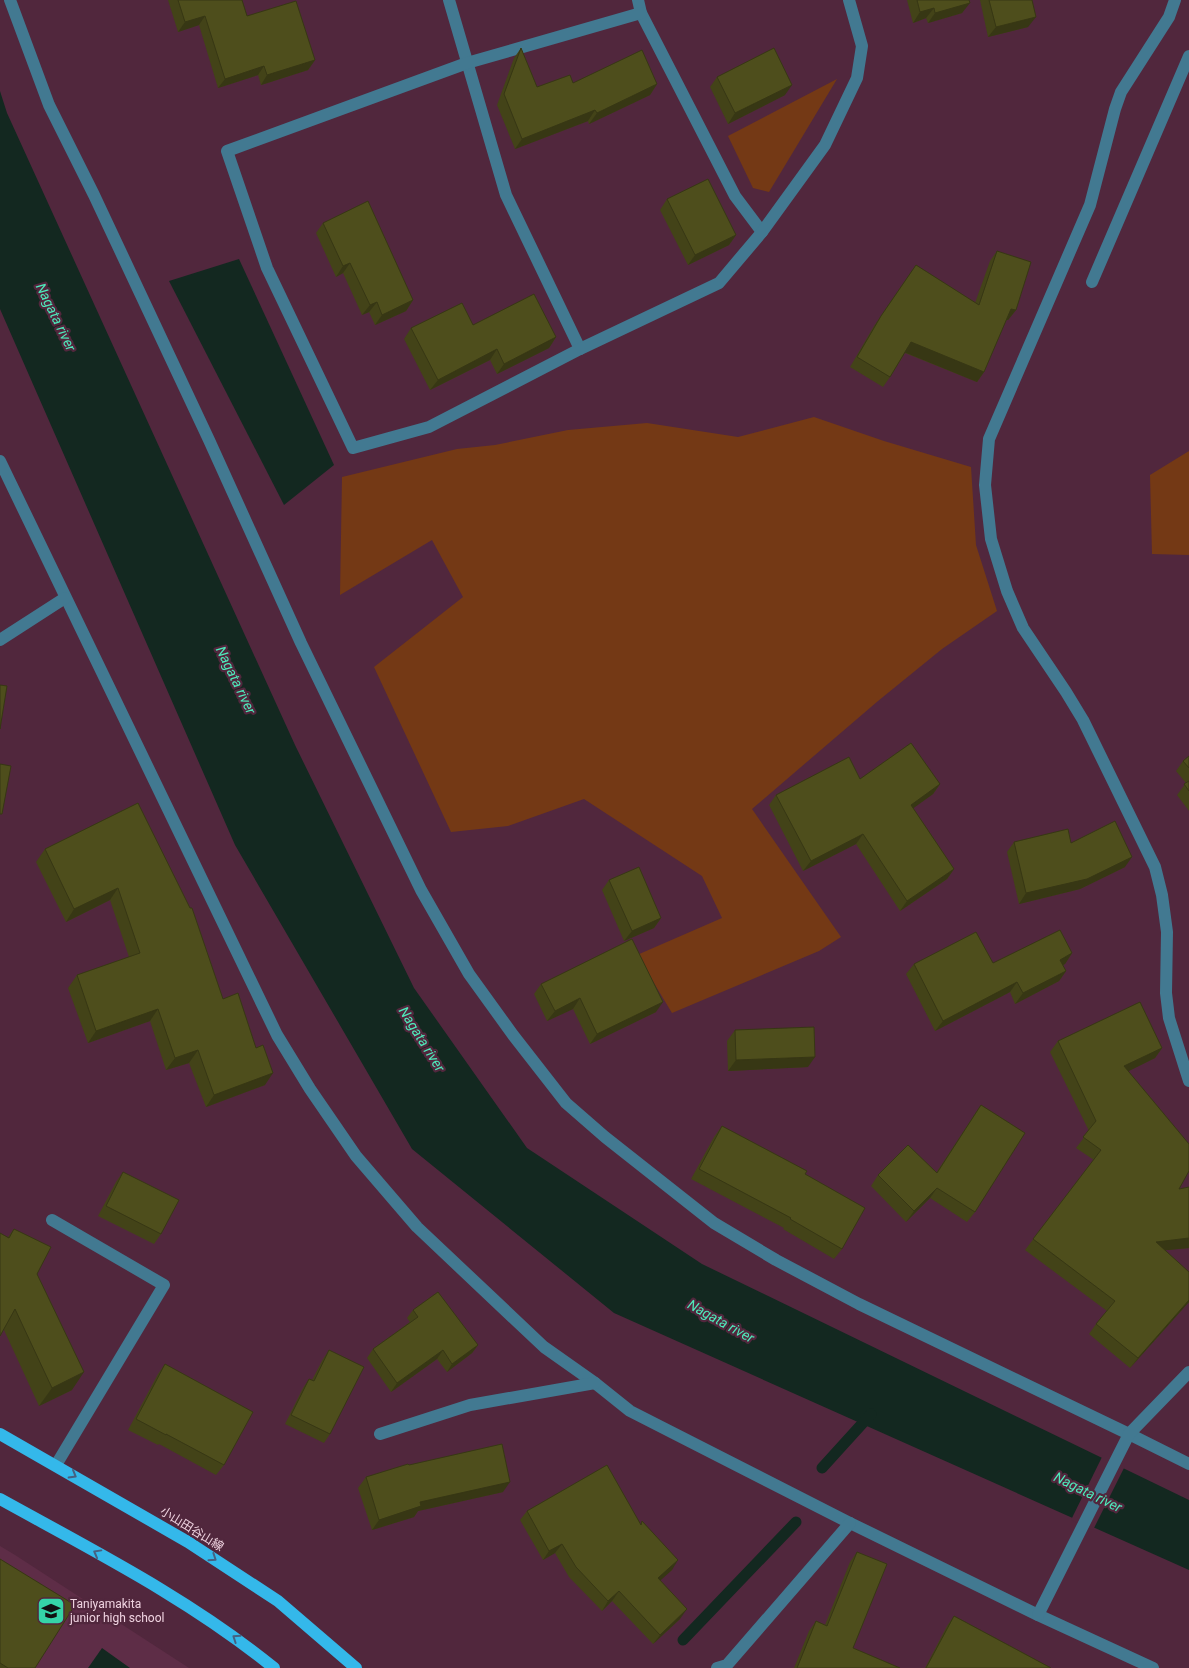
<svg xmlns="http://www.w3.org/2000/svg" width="1189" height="1668" font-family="Roboto,'Noto Sans JP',sans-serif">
  <rect width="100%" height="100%" fill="#51273d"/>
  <polygon fill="#5e2d47" points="0,1546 15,1555 189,1668 0,1668"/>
  <g fill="#743915">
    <polygon points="837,79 769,192 753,188 728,136"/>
    <polygon points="814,417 884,441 971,467 976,545 997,611 942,649 878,701 752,809 841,937 819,951 672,1013 637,955 722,918 702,876 584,799 508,826 451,832 374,667 463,597 432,540 340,595 342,477 457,449 495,445 568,430 647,423 738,437"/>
    <polygon points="1189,451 1189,555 1152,554 1150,475"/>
  </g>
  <g fill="#132820">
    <polygon points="0,91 7,113 295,745 414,988 527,1148 702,1264 1189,1500 1189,1570 614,1313 412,1149 235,845 0,309"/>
    <polygon points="239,259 334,465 284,505 169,281"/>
    <polygon points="102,1648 130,1668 88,1668"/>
  </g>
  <polygon fill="#51273d" points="1103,1455 1125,1466 1093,1530 1071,1520"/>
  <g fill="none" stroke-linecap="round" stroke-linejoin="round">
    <g stroke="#132820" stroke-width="11">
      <polyline points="822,1468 871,1414"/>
      <polyline points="683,1640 796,1522"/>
    </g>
    <g stroke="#427991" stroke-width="12">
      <polyline points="10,0 49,105 94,195 209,440 301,643 421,890 469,974 513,1035 566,1103 605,1137 714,1223 776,1260 859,1304 1129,1434 1189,1464"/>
      <polyline points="449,0 506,195 580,349"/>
      <polyline points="638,0 641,13 735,196 762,232"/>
      <polyline points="1175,0 1169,17 1121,92 1115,109 1090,205 989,439 985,485 991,539 1007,591 1023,628 1066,692 1083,720 1155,867 1162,895 1167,932 1166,993 1169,1018 1189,1081"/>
      <polyline points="641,13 467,63 227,151 267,268 353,448 429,427 580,349 719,283 762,232 825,145 857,78 862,46 849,0"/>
      <polyline points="1092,282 1189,56"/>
      <polyline points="0,461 277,1035 310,1089 356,1156 417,1227 544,1347 595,1383 630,1411 850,1523 1038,1615 1153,1668"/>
      <polyline points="0,640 65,598"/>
      <polyline points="52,1220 164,1285 56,1465"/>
      <polyline points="380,1434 470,1405 595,1383"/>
      <polyline points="1038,1615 1129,1434 1189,1372"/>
      <polyline points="717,1668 727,1665 850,1523"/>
    </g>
    <g stroke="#34b8ea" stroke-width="12">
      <polyline points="0,1434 188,1542 278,1601 356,1668"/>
      <path d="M0 1499C94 1551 191 1600 274 1668"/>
    </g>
  </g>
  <g fill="#434318">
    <polygon points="168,0 242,0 247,16 315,60 308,70 261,85 258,75 218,88 199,25 178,32"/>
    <polygon points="907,0 969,0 962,13 928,23 926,18 913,23"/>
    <polygon points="980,0 1032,0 1028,27 988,37"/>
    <polygon points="521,48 537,87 573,83 657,84 650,95 589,124 588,121 515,149 497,105 514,58"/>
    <polygon points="717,77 785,95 728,124 710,87"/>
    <polygon points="667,199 736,235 729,245 688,265 660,210"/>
    <polygon points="323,223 413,300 406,311 375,325 369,312 362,315 343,273 336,277 316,233"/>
    <polygon points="997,251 1016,310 1008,320 1006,320 984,372 977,382 905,353 890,377 883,387 850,367 874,326 916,265 975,303 990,261"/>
    <polygon points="473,325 556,337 549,348 497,374 490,360 430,390 404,339 411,328"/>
    <polygon points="1189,756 1189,811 1177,795 1186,783 1176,771 1183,761"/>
    <polygon points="860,779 940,784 933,794 913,808 954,869 947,879 900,911 856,844 803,871 769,805 776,795"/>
    <polygon points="138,803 223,999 265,1085 206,1107 189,1063 166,1070 150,1021 88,1043 68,988 77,975 129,957 110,900 66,922 36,862 45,849"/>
    <polygon points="1014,842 1071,843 1125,867 1080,889 1019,904 1007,852"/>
    <polygon points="609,880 661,918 654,928 624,941 602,890"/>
    <polygon points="1072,953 1065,964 1063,965 1066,971 1059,981 1015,1004 1010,992 935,1031 906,974 914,964 993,963"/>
    <polygon points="541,984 656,1012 590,1044 573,1009 547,1021 534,994"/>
    <polygon points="735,1030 808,1067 728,1071 727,1041"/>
    <polygon points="1058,1041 1162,1048 1155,1058 1128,1071 1179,1189 1189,1248 1165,1250 1189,1302 1130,1368 1089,1334 1096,1324 1107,1311 1025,1250 1094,1160 1076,1148 1089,1131 1050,1052"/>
    <polygon points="981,1105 975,1212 967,1222 930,1198 906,1222 871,1186 878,1175 936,1173"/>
    <polygon points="722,1126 805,1174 842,1249 834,1259 783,1229 784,1228 691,1179 714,1137"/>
    <polygon points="123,1172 161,1234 154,1244 98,1216 116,1182"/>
    <polygon points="14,1229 37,1274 72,1390 39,1406 4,1330 8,1237"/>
    <polygon points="413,1310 478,1345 472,1353 447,1372 437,1359 391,1392 367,1358 373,1349 410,1322 407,1318"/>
    <polygon points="329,1350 330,1434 324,1443 285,1424 303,1388 309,1379 312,1380 323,1359"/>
    <polygon points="165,1364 224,1465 216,1475 159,1444 158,1445 128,1430 158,1374"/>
    <polygon points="366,1477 503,1492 418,1511 414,1517 372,1530 358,1488"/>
    <polygon points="527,1511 641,1524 642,1521 672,1570 660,1580 680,1619 653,1644 612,1601 602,1611 569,1577 555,1553 543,1560 520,1520"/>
    <polygon points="857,1552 853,1648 900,1668 794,1668 809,1631 816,1621 825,1625 850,1562"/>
    <polygon points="0,1559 35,1668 0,1668"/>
    <polygon points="954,1616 1051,1668 925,1668 947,1626"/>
  </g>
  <g fill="#373714">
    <polygon points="970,3 962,13 928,23 935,13"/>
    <polygon points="934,8 926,18 913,23 920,12"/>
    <polygon points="205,16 199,25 178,32 185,22"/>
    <polygon points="1036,17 1028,27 988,37 996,27"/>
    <polygon points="315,60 308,70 261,85 267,75"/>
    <polygon points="264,66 258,75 218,88 225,79"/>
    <polygon points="657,84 650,95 589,124 597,113"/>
    <polygon points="792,85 785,95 728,124 735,113"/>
    <polygon points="595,110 588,121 515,149 522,139"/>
    <polygon points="736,235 729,245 688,265 695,255"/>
    <polygon points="350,263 343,273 336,277 343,266"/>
    <polygon points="413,300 406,311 375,325 382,315"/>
    <polygon points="377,302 369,312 362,315 370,305"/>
    <polygon points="1011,309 1016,310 1008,320 1004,319"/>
    <polygon points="556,337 549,348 497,374 504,364"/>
    <polygon points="911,342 984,372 977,382 904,352"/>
    <polygon points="497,349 490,360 430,390 438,380"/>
    <polygon points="940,784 933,794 904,815 911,805"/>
    <polygon points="863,834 856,844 803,871 811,861"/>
    <polygon points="1132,857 1125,867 1080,889 1019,904 1026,893"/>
    <polygon points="954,869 947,879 900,911 907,901"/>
    <polygon points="118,888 110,900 66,922 74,909"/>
    <polygon points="661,918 654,928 624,941 632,931"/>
    <polygon points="1072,953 1065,964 1053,970 1060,960"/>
    <polygon points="1066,971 1059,981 1015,1004 1023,993"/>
    <polygon points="1017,982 1010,992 935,1031 943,1021"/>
    <polygon points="580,998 573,1009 547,1021 555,1011"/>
    <polygon points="663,1002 656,1012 590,1044 597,1034"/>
    <polygon points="158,1009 150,1021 88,1043 96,1031"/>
    <polygon points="1162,1048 1155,1058 1117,1077 1124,1066"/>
    <polygon points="198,1050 189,1063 166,1070 175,1058"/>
    <polygon points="815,1057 808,1067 728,1071 736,1060"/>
    <polygon points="273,1073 265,1085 206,1107 214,1095"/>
    <polygon points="937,1188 930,1198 906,1222 914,1211"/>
    <polygon points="1189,1238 1189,1248 1148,1252 1156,1242"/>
    <polygon points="1189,1300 1189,1302 1130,1368 1138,1358"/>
    <polygon points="478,1345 472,1353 447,1372 452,1364"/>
    <polygon points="443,1350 437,1359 391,1392 397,1383"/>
    <polygon points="84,1372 72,1390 39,1406 52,1388"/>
    <polygon points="510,1482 503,1492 418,1511 414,1517 372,1530 379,1520 420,1502"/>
    <polygon points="562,1544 555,1553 543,1560 549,1551"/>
    <polygon points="678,1560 672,1570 652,1588 658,1578"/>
    <polygon points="619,1591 612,1601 602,1611 608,1601"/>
    <polygon points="687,1609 680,1619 653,1644 660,1635"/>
  </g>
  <g fill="#4e4e1c" stroke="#373714">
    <polygon points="178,0 242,0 247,16 296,1 315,60 267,75 264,66 225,79 205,16 185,22"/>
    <polygon points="917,0 969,0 970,3 935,13 934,8 920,12"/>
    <polygon points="989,0 1032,0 1036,17 996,27"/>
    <polygon points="521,48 537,87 570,75 573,83 642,50 657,84 597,113 595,110 522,139 504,94"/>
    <polygon points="774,48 792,85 735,113 717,77"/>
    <polygon points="708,179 736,235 695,255 667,199"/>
    <polygon points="368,201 413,300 382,315 377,302 370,305 350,263 343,266 323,223"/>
    <polygon points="997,251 1031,262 1016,310 1011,309 984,372 911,342 890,377 857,357 881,316 916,265 979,305"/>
    <polygon points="534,294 556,337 504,364 497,349 438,380 411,328 462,303 473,325"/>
    <polygon points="0,685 7,686 0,729"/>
    <polygon points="911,743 940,784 911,805 954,869 907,901 863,834 811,861 776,795 849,757 860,779"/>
    <polygon points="1189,756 1189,768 1183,761"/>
    <polygon points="0,764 11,766 2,814 0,814"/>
    <polygon points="1189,781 1189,791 1184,784"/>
    <polygon points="138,803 190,908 192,908 223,999 238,993 256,1048 263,1045 273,1073 214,1095 198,1050 175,1058 158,1009 96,1031 77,975 140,953 118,888 74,909 45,849"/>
    <polygon points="1115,821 1132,857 1087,879 1026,893 1014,842 1068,829 1071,843"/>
    <polygon points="639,867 661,918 632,931 609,880"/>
    <polygon points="1060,930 1072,953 1060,960 1066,971 1023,993 1017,982 943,1021 914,964 976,932 993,963"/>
    <polygon points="632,939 663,1002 597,1034 580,998 555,1011 541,984"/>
    <polygon points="1140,1002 1162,1048 1124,1066 1189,1144 1189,1171 1179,1189 1189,1187 1189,1238 1156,1242 1189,1272 1189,1300 1138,1358 1096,1324 1115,1301 1033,1239 1101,1150 1083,1137 1096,1121 1058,1041"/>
    <polygon points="814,1027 815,1057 736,1060 735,1030"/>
    <polygon points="981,1105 1025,1133 975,1212 937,1188 914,1211 878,1175 908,1145 937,1173"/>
    <polygon points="722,1126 807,1171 805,1174 865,1208 842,1249 790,1219 791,1218 699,1169"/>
    <polygon points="123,1172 179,1200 161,1234 106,1206"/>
    <polygon points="14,1229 51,1247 37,1274 84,1372 52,1388 15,1309 0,1336 0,1233 9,1238"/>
    <polygon points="438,1292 478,1345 452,1364 443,1350 397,1383 373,1349 418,1317 413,1310"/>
    <polygon points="329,1350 364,1367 330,1434 291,1415 309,1379 314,1381"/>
    <polygon points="165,1364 253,1412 224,1465 166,1434 166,1435 136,1419"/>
    <polygon points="502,1444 510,1482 420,1502 421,1506 379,1520 366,1477 408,1464 409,1465"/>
    <polygon points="607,1465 641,1525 642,1521 678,1560 658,1578 687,1609 660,1635 619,1591 608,1601 576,1567 562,1544 549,1551 527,1511"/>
    <polygon points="857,1552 887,1564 853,1648 900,1668 797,1668 816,1621 827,1626"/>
    <polygon points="0,1559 75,1605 35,1668 8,1668 0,1663"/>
    <polygon points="954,1616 1051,1668 926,1668"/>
  </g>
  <defs><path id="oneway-chevron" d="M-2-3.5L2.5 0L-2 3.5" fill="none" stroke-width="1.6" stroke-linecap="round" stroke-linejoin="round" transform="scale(1.25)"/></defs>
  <g stroke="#456182">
    <use href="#oneway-chevron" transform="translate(73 1475) rotate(30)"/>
    <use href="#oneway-chevron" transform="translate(97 1553) rotate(-151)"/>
    <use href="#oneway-chevron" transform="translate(213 1558) rotate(34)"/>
    <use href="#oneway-chevron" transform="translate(236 1638) rotate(-146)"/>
  </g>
  <defs>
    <g id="school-square" transform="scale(1.4375)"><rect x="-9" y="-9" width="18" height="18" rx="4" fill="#35d4a7" stroke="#51273d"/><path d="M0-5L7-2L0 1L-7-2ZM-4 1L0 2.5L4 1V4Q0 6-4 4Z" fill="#111"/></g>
  </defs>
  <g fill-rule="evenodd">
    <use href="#school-square" x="51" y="1611"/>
  </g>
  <g text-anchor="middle" stroke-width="4.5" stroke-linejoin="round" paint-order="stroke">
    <g font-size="12" fill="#efd3e0" stroke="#51273d">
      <text transform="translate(192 1529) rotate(32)" y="4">小山田谷山線</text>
    </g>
    <g font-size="12" fill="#efd3e0" stroke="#51273d" text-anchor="start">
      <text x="70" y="1608">Taniyamakita<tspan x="70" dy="14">junior high school</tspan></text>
    </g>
    <g font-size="14" font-style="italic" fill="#4eebbb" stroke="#51273d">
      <text transform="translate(56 317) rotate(64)" y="5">Nagata river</text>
      <text transform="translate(236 680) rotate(64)" y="5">Nagata river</text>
      <text transform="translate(422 1039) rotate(58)" y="5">Nagata river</text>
      <text transform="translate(721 1321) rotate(29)" y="5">Nagata river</text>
      <text transform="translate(1088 1492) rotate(26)" y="5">Nagata river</text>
    </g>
  </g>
</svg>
